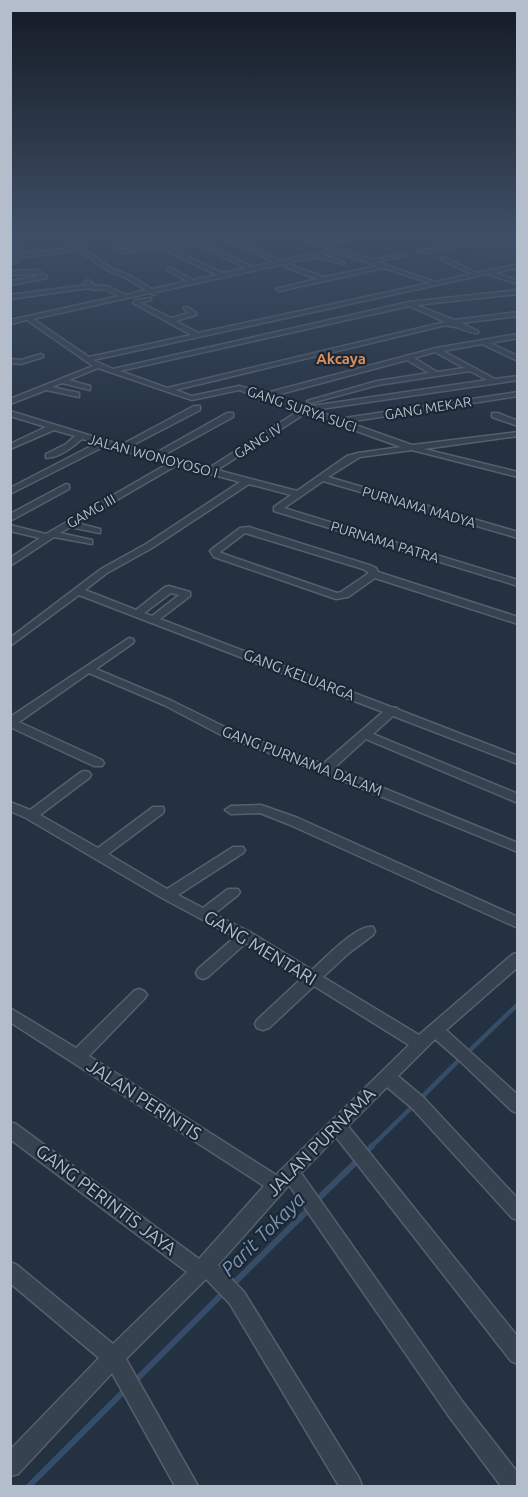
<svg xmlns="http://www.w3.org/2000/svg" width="528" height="1497" font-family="Ubuntu,sans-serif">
  <rect width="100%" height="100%" fill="#233141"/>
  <polygon fill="#253f42" points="506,246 517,250 517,262 512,264 477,251"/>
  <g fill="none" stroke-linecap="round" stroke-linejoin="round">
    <g stroke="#354d69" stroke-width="4.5">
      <polyline points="467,1053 518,1004"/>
      <polyline points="420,1099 461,1058"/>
      <polyline points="370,1148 414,1105"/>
    </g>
    <g stroke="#354d69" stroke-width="6">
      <polyline points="364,1154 372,1146"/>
      <polyline points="317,1200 359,1159"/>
      <polyline points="232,1285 310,1208"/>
      <polyline points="134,1382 224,1292"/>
      <polyline points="29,1486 126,1389"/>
    </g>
    <g stroke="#55606e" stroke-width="3">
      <g id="minor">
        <path d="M98 234 100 237 74 242 111 268 130 276 152 289 187 281 167 270 169 267 193 280 217 275 161 248 122 253 112 247V245L123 249H130L187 240 176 234H181L193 239 238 234 229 237 280 261 331 250 288 234H294L320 242 372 234 326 245 372 260 406 253V255L377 262 435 282 471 274 440 259 442 256 477 273 518 264V268L494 273 518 280V284L487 274 93 360 113 369 409 302 518 290V294L416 305 454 320 518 312V316L461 323 478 331V333C464 333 459 324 442 326L175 390 192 396 239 386 266 393 436 348 518 334V338L490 343 518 356V361L482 344 443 351 495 379 518 376V380L314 410 338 419 518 392V396L347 422 412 445 518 432V436L424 449 518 472V477L412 450 360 457 328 477 518 532V538L323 481 284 508 518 580V586L274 511V507L291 495 249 484 152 548 107 573 85 590 136 610 165 587 169 586 190 592V596L160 619 391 707 397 708 399 710 518 756V764L393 716 373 734 518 794V803L366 739 334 768 518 843V852L321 772 223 736 164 705 89 673 19 722 102 760 104 763 102 766H94L10 727V717L129 638 133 639 134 641 133 643 96 669 172 701 231 730 323 764 383 712 79 595 10 646V638L101 569 146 544 240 482 177 465 77 523 100 529V533L70 527 60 533 92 540V544L54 537 10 566V558L40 538 10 531V525L46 534 169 463 105 446 10 494V488L97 443 82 439C73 447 59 458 46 458V454L66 444 75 436 54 430 10 449V444L46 427 10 416V411L121 445 194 406H200V410L129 447 154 454 227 413H233V417L162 456 209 468 300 410 239 390 192 400 98 368 69 380 90 386V390L62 383 52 387 79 393V397L46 390 10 404V399L93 366 27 320 10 324V320L119 296 104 289 94 290 89 288 10 299V295L79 286 85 285V282L88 280 95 286H107L126 295 146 290 126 278 107 270 78 250 18 258 16 263H12L10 255H13L16 244 10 240V237L22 243 19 254 74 247 67 242V240ZM222 238 274 262 252 267 199 242ZM192 243 246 268 223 273 168 247ZM337 252 378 266 324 277 288 264 286 267 317 279 276 289 279 291 384 268 430 283 198 333 176 321 196 315V313L188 307 183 308 189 313 171 318 141 303 151 300V298L135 300 133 303 191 335 89 357 33 319 150 293 154 295 156 292 316 257 344 264V262L323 255ZM409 306 445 322 167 388 120 371ZM435 352 464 368 437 372 414 358ZM407 360 429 373 377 381 307 401 311 403 378 385 470 371 487 380 305 407 273 396ZM306 413 401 447 358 453 347 456 297 491 217 470ZM171 593 179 595 152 616 144 613Z"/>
        <polygon points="138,234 144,234 151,237 148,239"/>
        <polygon points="518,237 518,241 494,245 480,243 421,253 418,251 480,239 494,241"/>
        <polygon points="37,270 47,276 47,278 10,285 10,281 40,276 36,274 11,275 10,271"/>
        <polygon points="41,354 43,355 43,357 21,364 10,363 10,359 21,360"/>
        <polygon points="492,413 498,413 518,421 518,426 492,417"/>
        <polygon points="66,484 69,485 69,489 10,521 10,514"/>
        <path d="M249 527 369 565 376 568 378 572 518 617V624L375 578 348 597 336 599 214 557 210 551 212 549 240 528ZM245 533 363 569 369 573 341 592 337 593 221 553 220 552Z"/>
        <path d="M85 771 89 772 91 775 89 778 40 815 98 848 153 807H163L164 810 163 813 108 854 167 889 233 847H243L245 850 243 853 178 895 203 908 228 889H238L240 892 238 895 214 914 250 932 312 970C324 959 358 923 373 927L375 931 373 935 349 953 323 977 419 1035 513 954 518 953V967L446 1030 518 1095V1113L512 1111 460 1061 435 1039 398 1076 424 1098 518 1199V1220L512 1218 412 1108 387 1087 348 1126 518 1337V1364L511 1361 336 1137 301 1173 462 1401 518 1473V1486H501L448 1415 289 1185 218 1265 244 1292 359 1478 362 1486H339L230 1304 206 1279 126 1359 198 1486H175L112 1373 18 1474 10 1476V1450L99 1358 10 1283V1262L17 1265 113 1344 187 1272 10 1139V1122L16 1124 199 1259 264 1186 10 1022V1008L76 1048 134 991 139 989 144 991 147 995 144 999 89 1056 276 1175 409 1045 314 986 269 1028 263 1030 257 1028 255 1024 257 1020 302 978 246 943 208 977 203 979 198 977 196 973 198 969 235 937 162 898 26 818 10 811V802L30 810 81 772Z"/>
        <polygon points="261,805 298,818 518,917 518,928 288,824 260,813 231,814 225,810 231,806"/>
      </g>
    </g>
    <use href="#minor" fill="#374250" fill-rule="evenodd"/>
  </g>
  <linearGradient id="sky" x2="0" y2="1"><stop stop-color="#131b24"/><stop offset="0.53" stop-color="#3f4e65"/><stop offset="1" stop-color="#3f4e65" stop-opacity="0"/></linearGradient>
  <rect width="528" height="443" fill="url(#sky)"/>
  <g text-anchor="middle" stroke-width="4.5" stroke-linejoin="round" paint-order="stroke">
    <g font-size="14" fill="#b3bdcb" stroke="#1c2735">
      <text transform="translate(428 408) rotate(-9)" y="5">GANG MEKAR</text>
      <text transform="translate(302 409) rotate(19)" y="5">GANG SURYA SUCI</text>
      <text transform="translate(258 441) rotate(-32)" y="5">GANG IV</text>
      <text transform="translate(153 456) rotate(15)" y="5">JALAN WONOYOSO I</text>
      <text transform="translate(419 507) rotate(16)" y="5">PURNAMA MADYA</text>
      <text transform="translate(91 511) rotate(-30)" y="5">GAMG III</text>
      <text transform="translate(385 542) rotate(17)" y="5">PURNAMA PATRA</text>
    </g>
    <g font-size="15" font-weight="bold" fill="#dd8f5c" stroke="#1c2735">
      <text x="341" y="364">Akcaya</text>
    </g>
    <g font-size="15" fill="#b3bdcb" stroke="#1c2735">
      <text transform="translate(299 675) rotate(21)" y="5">GANG KELUARGA</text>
      <text transform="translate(302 761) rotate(21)" y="5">GANG PURNAMA DALAM</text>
    </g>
    <g font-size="18" fill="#b3bdcb" stroke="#1c2735">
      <text transform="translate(260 948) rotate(31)" y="6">GANG MENTARI</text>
      <text transform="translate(144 1100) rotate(33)" y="6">JALAN PERINTIS</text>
      <text transform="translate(321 1142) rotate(-45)" y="6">JALAN PURNAMA</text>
      <text transform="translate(106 1200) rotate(37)" y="6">GANG PERINTIS JAYA</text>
    </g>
    <g font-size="20" font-style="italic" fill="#7895b5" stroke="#1c2735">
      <text transform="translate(263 1234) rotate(-45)" y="7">Parit Tokaya</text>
    </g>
  </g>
  <rect width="528" height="1497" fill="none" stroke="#b3bdcb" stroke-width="24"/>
</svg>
